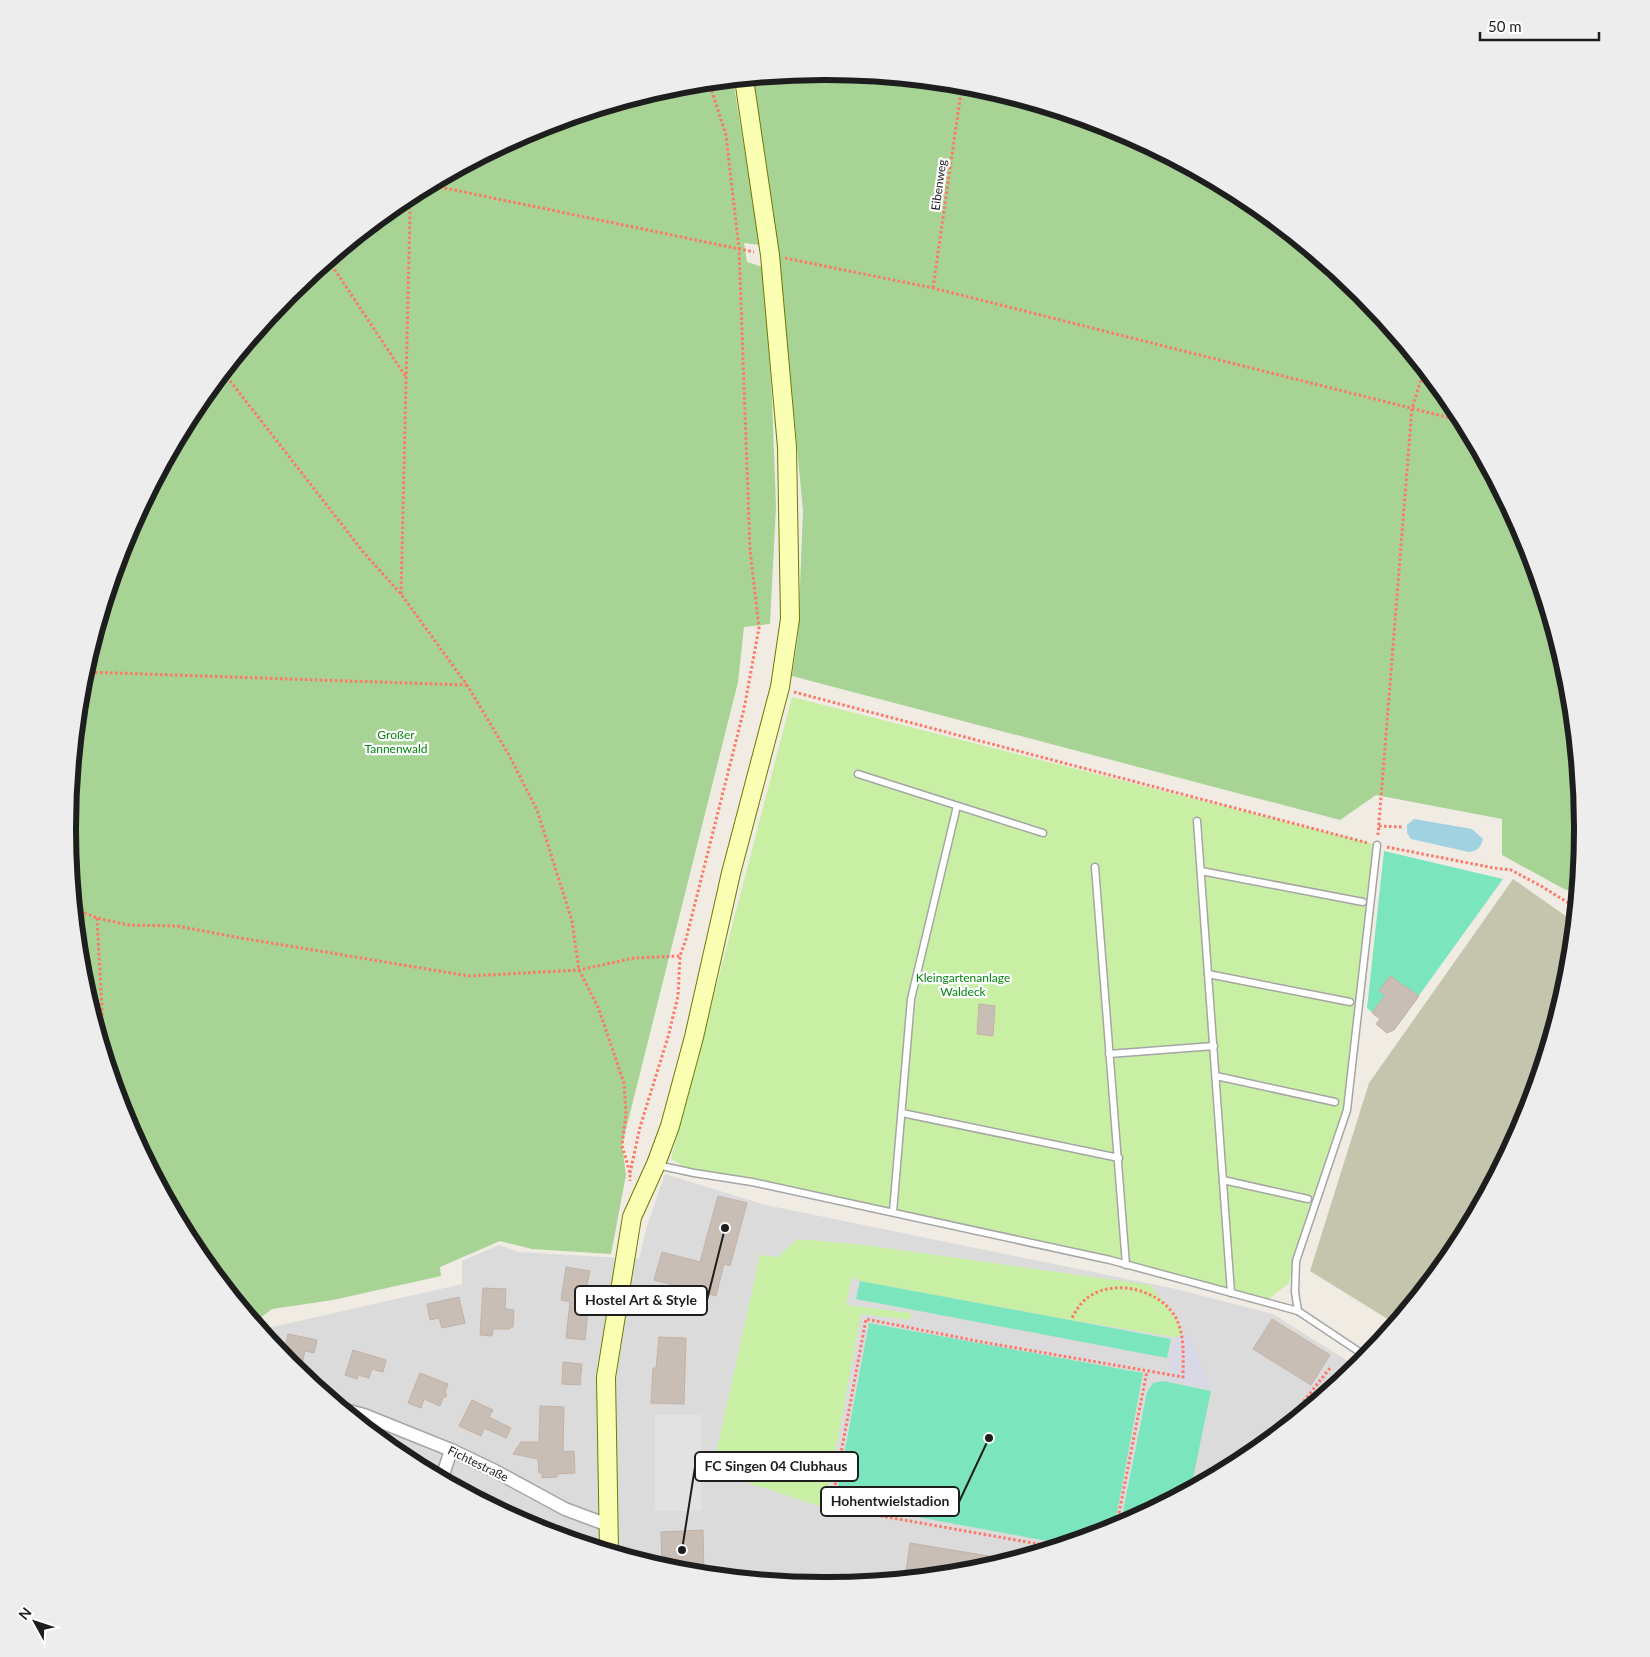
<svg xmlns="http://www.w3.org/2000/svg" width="1650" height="1657" font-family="Lato,sans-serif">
  <rect width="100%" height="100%" fill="#f0ece4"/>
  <polygon fill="#dcdbdb" points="665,1174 766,1205 1176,1289 1273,1314 1357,1367 1246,1458 1115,1528 972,1571 825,1586 677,1571 535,1528 404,1458 289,1364 266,1336 268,1328 462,1284 462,1261 499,1245 519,1252 639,1259 647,1226"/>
  <polygon fill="#c5c5ae" points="1513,879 1573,921 1568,977 1525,1119 1455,1250 1394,1323 1310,1271 1369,1083"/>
  <g fill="#c9efa5">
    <polygon points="792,697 1377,845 1347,1110 1293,1264 1289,1283 1265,1302 1110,1260 893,1212 694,1173 671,1159"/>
    <polygon points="797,1239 864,1245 1150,1285 1176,1318 1182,1335 1175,1337 1071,1320 860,1281 852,1277 846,1305 911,1313 910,1320 861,1314 825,1508 712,1471 760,1255 778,1257"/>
  </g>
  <g fill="#a7d395">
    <polygon points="825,71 973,86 1115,129 1246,199 1361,293 1455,408 1525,539 1568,681 1582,829 1576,892 1564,889 1502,855 1502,819 1376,795 1340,820 792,676 798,636 803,511 780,265 753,78"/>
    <polygon points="733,80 760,245 744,243 747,262 763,267 772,398 776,507 770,624 744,627 738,682 622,1145 626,1175 611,1254 532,1249 500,1241 440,1267 441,1276 333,1300 272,1309 255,1322 195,1249 125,1118 82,976 68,828 82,680 125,538 195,407 290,293 404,199 535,129 678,86"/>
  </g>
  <g fill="#7be6bd">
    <polygon points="1384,851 1503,879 1394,1030 1367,1008"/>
    <polygon points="860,1281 1171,1339 1167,1358 856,1299"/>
    <polygon points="869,1323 1143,1373 1114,1529 1064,1544 835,1502"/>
    <polygon points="1163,1381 1211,1391 1191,1488 1126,1522 1121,1521 1147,1392 1153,1383"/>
  </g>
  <polygon fill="#e2e2e2" points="655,1415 701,1415 702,1511 655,1511"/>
  <polygon fill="#d8d8e6" points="1189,1334 1211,1389 1166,1379 1175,1337"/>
  <path fill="#a0d2e1" d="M1414 819 1472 829 1483 839C1480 848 1478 851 1469 852L1411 839 1407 833V825Z"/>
  <g fill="#c8beb6" stroke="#c3b2a5">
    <polygon points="1390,976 1419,996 1394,1030 1387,1033 1376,1024 1380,1019 1372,1013 1385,995 1379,991"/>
    <polygon points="979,1004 995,1006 993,1036 977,1034"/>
    <polygon points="718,1196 747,1203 730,1266 724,1264 716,1296 654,1280 662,1252 700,1262"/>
    <polygon points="566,1267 590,1271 586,1289 590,1289 585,1340 566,1338 570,1302 561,1300"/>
    <polygon points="483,1288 506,1289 505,1309 514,1310 513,1327 510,1327 510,1329 493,1329 492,1336 480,1335"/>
    <polygon points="459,1297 465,1323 442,1328 439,1318 430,1320 427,1304"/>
    <polygon points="1272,1319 1330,1355 1311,1385 1253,1349"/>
    <polygon points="288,1334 317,1340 314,1353 305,1351 300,1373 283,1357"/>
    <polygon points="659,1337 686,1338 684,1404 651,1403 653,1368 656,1368"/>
    <polygon points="353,1350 386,1360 383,1372 372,1369 369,1378 358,1375 357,1379 345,1375"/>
    <polygon points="563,1362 582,1364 580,1385 562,1384"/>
    <polygon points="420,1373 448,1384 445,1392 447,1396 443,1398 440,1406 424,1399 421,1408 408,1403"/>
    <polygon points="472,1400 493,1410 489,1417 511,1428 506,1438 484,1428 481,1436 459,1426"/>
    <polygon points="540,1406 564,1407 563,1452 574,1451 575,1473 557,1474 557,1477 542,1478 542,1473 539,1473 538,1459 513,1454 521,1442 539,1442"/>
    <polygon points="703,1530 704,1574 677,1571 662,1567 661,1532"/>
    <polygon points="910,1543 1012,1560 972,1572 905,1578"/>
  </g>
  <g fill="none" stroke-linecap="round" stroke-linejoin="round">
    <g stroke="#a5a5a5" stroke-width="9">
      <g id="lane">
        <polyline points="858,774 1043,833"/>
        <polyline points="1197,821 1231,1293"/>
        <polyline points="1095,867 1126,1265"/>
        <polyline points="1201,871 1363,902"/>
        <polyline points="1208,974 1350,1002"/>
        <polyline points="1109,1054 1214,1046"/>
        <polyline points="1216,1076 1335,1102"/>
        <polyline points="902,1113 1119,1158"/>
        <polyline points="657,1165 694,1173 752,1182 1110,1260 1298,1311 1367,1357"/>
        <polyline points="1223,1180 1308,1199"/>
        <polyline points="893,1212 911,999 957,806"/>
        <polyline points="1298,1311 1295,1292 1296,1261 1347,1110 1377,845"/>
      </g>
    </g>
    <g stroke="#a5a5a5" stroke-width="15">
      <g id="street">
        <polyline points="345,1410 364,1415 451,1450 495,1471 565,1509 608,1525"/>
        <polyline points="442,1478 451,1450"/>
      </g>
    </g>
    <g stroke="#6c7b00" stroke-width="20">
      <polyline id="secondary" points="609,1551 606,1377 632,1217 656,1164 670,1126 694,1037 731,873 780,687 790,619 787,447 770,255 744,79"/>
    </g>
    <g stroke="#f76" stroke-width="3" stroke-dasharray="2.5 2.5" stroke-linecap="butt">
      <polyline points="430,185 754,252"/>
      <polyline points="785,258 933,288 1462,421"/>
      <polyline points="329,261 406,377"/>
      <polyline points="933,288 962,85"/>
      <polyline points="224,373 364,553 401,594 467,685 509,755 537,810 572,921 579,970 598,1007 624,1083 626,1114 622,1145 630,1173 630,1181"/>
      <polyline points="401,594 410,213 408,197"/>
      <polyline points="85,672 467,685"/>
      <polyline points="794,692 1368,843"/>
      <polyline points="1379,826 1403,827"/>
      <polyline points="1378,835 1412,408 1424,370"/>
      <polyline points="1387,847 1494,868 1511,870 1541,886 1575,907"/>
      <polyline points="75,909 97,918 128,925 177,926 235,937 469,976 579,970 634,958 680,956"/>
      <polyline points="97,918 104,1047"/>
      <polyline points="94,1014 100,1010"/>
      <polyline points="630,1173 640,1127 668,1037 678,996 680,956 686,939 744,709 759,628 750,550 739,249 726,135 709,82"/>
      <polyline points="1298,1415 1300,1406 1330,1368"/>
      <polyline points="1116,1528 1147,1371"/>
      <path d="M1055 1547 831 1507 866 1319 982 1342 1183 1377C1183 1357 1185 1339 1177 1320 1163 1291 1117 1278 1090 1296 1081 1302 1076 1310 1071 1320"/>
    </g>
    <use href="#lane" stroke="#fff" stroke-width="6"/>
    <use href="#street" stroke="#fff" stroke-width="12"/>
    <use href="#secondary" stroke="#faffb3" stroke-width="18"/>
  </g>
  <g text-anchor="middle" stroke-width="4.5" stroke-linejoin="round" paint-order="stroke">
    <g font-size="12" fill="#1e1e1e" stroke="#fff">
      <text transform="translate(939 185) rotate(-82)" y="4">Eibenweg</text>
      <text transform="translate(478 1464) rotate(26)" y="4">Fichtestraße</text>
    </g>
    <g font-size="12" fill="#02860e" stroke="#fff">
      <text x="396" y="739">Großer<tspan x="396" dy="14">Tannenwald</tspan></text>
      <text x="963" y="982">Kleingartenanlage<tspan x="963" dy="14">Waldeck</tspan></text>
    </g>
  </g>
  <path d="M0 0H1650V1657H0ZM824 80H826A748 748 0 0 1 1574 828V829A748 748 0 0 1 826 1577H824A748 748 0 0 1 76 829V828A748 748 0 0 1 824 80Z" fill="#ededed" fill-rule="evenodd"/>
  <path fill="none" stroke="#1e1e1e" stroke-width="6" d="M824 80H826A748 748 0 0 1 1574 828V829A748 748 0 0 1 826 1577H824A748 748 0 0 1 76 829V828A748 748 0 0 1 824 80Z"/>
  <path fill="none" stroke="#1e1e1e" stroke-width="2" d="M725 1228L707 1300M682 1550L695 1467M989 1438L959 1502"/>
  <g fill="#1e1e1e" stroke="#fff" stroke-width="2">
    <circle cx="725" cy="1228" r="5"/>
    <circle cx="682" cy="1550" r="5"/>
    <circle cx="989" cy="1438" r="5"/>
  </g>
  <g fill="#fff" stroke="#1e1e1e" stroke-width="2">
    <rect x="575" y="1286" width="132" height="29" rx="5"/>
    <rect x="695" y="1452" width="163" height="29" rx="5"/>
    <rect x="821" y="1487" width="138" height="29" rx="5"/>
  </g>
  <g font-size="14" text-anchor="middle" font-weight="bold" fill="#1e1e1e">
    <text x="641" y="1305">Hostel Art &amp; Style</text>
    <text x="776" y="1471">FC Singen 04 Clubhaus</text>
    <text x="890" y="1506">Hohentwielstadion</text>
  </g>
  <g transform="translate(35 1622) rotate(310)" stroke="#ffffff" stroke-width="4" paint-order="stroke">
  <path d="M0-4L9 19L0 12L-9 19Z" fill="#1e1e1e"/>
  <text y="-8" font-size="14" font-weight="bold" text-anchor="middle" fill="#1e1e1e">N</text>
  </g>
  <path d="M1480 32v8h119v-8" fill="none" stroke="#1e1e1e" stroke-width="2.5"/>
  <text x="1488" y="32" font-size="15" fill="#1e1e1e" stroke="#ffffff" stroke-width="4" paint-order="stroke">50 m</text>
</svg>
